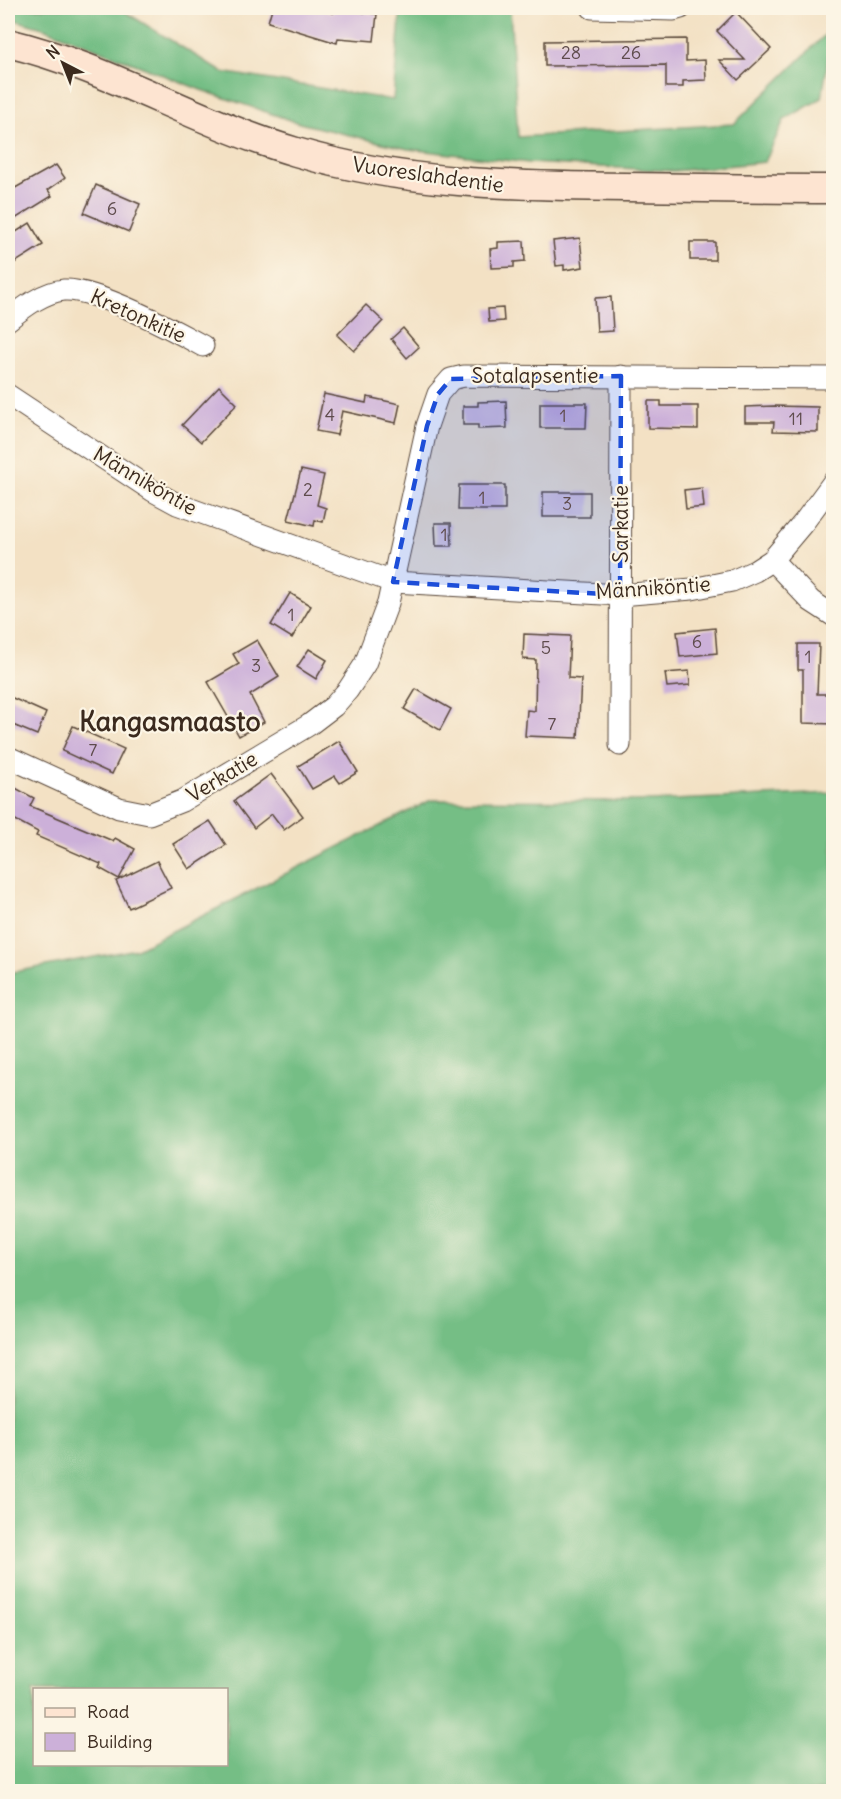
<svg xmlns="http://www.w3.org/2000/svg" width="841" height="1799" font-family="Delius,sans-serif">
  <rect width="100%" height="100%" fill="#fcf5e5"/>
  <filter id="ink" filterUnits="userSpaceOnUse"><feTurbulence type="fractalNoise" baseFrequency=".0167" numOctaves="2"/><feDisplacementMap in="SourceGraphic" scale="12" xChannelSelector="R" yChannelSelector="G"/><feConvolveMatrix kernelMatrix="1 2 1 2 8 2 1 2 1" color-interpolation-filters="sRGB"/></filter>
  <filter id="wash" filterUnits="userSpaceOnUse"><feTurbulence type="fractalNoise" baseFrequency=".008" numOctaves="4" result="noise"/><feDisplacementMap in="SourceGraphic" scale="24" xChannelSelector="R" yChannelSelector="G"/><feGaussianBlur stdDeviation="1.35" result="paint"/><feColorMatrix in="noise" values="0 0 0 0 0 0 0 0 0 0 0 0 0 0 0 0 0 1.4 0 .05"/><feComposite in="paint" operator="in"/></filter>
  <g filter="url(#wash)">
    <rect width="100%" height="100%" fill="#f3e1c4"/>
    <g fill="#74be85" stroke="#587452" stroke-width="1.5" fill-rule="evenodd">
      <polygon points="8,8 119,8 222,72 393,100 401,8 510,9 518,137 734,124 833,27 822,98 784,120 765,162 674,171 529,163 408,149 299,123 201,90 46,29 8,18"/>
      <path d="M833 793V1791H8V973L137 949 431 800 651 801ZM34 1690H226V1764H34Z"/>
    </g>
    <g id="blocks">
      <g fill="#ccb0d9">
        <polygon points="272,8 315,8 333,13 333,9 377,14 374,41 338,38 337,43 268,22"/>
        <polygon points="736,12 771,49 738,80 719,60 745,60 717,31"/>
        <polygon points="686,39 686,61 705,60 706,80 683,81 683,87 666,87 666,65 545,66 545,41"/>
        <polygon points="56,165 65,178 48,190 52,196 15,219 8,206 8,192"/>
        <polygon points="96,185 140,204 129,232 84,213"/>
        <polygon points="30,223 43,245 8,267 8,237"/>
        <polygon points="580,238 583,267 564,270 564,265 556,266 553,241"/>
        <polygon points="524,241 525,261 514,262 514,267 491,268 490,249 498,248 498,242"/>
        <rect x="690" y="242" width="25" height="18"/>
        <polygon points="611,297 613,331 597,332 595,298"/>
        <polygon points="366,305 383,321 354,351 337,335"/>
        <polygon points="503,308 504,321 489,322 488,309"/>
        <polygon points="403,328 419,347 407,358 391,339"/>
        <polygon points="219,386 237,404 201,442 182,425"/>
        <polygon points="324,394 366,403 367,397 400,404 396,423 342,411 337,435 316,431"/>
        <polygon points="506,401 507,428 478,429 478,425 463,425 463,406 478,406 478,402"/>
        <polygon points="648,401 661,401 661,406 698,406 698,429 648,428"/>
        <polygon points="540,403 587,403 586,428 540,428"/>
        <polygon points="774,406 818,407 818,432 773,431 774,422 745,422 745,407"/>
        <polygon points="301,470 324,475 317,505 326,508 323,522 315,520 314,526 288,520"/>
        <polygon points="459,485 505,485 505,510 458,510"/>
        <polygon points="702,488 704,507 686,509 684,490"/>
        <rect x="543" y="492" width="47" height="25"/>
        <polygon points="435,523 451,523 452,546 436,546"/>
        <polygon points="290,593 311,606 292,638 271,625"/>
        <polygon points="715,628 717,653 680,657 677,632"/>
        <polygon points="524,634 570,636 568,678 581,679 578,738 525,736 527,710 535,711 536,660 523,659"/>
        <polygon points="257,640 279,677 250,695 264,722 239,736 208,682 239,664 233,654"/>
        <polygon points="798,644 819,644 817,694 834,694 834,724 803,723 803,670 798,670"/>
        <polygon points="309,649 327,660 316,679 297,667"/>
        <polygon points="689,671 690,685 667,687 665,673"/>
        <polygon points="416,689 451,709 440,730 404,709"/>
        <polygon points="8,696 46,713 37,735 8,723"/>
        <polygon points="73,726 124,749 112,774 62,751"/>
        <polygon points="339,741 358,772 340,783 335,776 312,789 298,766"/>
        <polygon points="271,774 303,816 284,830 272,814 254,828 234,801"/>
        <polygon points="8,784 34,798 30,806 113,841 115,838 135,849 119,879 99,868 101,864 36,836 38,832 8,816"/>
        <polygon points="210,821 226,845 189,869 173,844"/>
        <polygon points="157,861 171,888 129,908 116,881"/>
      </g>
    </g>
  </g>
  <g filter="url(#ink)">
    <use href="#blocks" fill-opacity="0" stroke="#574537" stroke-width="1.5"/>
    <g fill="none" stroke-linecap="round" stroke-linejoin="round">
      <g stroke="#574537" stroke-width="23">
        <g id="street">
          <polyline points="592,8 674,10 681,8"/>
          <path d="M8 320C23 308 43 292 64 290 95 288 174 330 203 346"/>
          <polyline points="8,395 153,491 177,504 393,582 620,595 692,589 732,581 755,571 772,560 804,522 834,481"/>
          <polyline points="772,560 811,601 834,616"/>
          <polyline points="620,745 621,376"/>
          <polyline points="8,757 119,808 149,814 182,801 309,725 334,706 348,690 365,664 388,603 427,426 438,394 451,379 464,376 834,378"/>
        </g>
      </g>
      <g stroke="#574537" stroke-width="31">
        <path id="secondary" d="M8 43C108 67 197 123 296 152 403 184 514 186 625 187 694 188 764 189 834 189"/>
      </g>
      <use href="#street" stroke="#fff" stroke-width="21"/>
      <use href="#secondary" stroke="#fde4d1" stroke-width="28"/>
    </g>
  </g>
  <path fill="#1d4ed8" fill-opacity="0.2" stroke="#1d4ed8" stroke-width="4.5" stroke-dasharray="12 8" stroke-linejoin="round" d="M621 376 620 595 393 582 427 426 438 394 451 379Z"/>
  <g text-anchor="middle" stroke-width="4.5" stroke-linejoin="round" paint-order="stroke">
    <g font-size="18" fill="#5f4c4d">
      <text x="571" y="59">28</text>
      <text x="631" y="59">26</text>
      <text x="112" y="215">6</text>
      <text x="330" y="421">4</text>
      <text x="563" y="422">1</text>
      <text x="796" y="425">11</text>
      <text x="308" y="496">2</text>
      <text x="482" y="504">1</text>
      <text x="567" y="510">3</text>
      <text x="444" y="541">1</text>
      <text x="291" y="621">1</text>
      <text x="697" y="648">6</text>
      <text x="546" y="654">5</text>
      <text x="808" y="663">1</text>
      <text x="256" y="672">3</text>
      <text x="552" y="730">7</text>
      <text x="93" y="756">7</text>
    </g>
    <g font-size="21" fill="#3b2a1e" stroke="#fcf5e5">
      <text transform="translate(428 175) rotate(8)" y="7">Vuoreslahdentie</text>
      <text transform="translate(138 316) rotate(24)" y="7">Kretonkitie</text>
      <text x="535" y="383">Sotalapsentie</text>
      <text transform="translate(145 481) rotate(30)" y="7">Männiköntie</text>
      <text transform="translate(621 524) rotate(-90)" y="7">Sarkatie</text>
      <text transform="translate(653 588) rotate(-4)" y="7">Männiköntie</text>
      <text transform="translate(222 777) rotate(-31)" y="7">Verkatie</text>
    </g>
    <g font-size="27" font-weight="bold" fill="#3b2a1e" stroke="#fcf5e5">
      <text x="170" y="731">Kangasmaasto</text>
    </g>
  </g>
  <rect width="841" height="1799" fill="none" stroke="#fcf5e5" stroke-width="30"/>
  <rect x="33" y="1688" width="195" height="78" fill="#fcf5e5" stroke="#afa495" stroke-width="1.5"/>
  <rect x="45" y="1708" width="30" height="9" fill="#fde4d1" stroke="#afa495" stroke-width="1.5"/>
  <text x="87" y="1718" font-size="18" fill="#3b2a1e">Road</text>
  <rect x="45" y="1733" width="30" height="18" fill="#ccb0d9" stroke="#afa495" stroke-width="1.5"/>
  <text x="87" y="1748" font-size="18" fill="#3b2a1e">Building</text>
  <g transform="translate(63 63) rotate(318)" stroke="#fcf5e5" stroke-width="4.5" paint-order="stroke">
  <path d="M0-4.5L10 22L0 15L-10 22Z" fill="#3b2a1e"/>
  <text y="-9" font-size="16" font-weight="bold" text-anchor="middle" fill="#3b2a1e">N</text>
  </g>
</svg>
